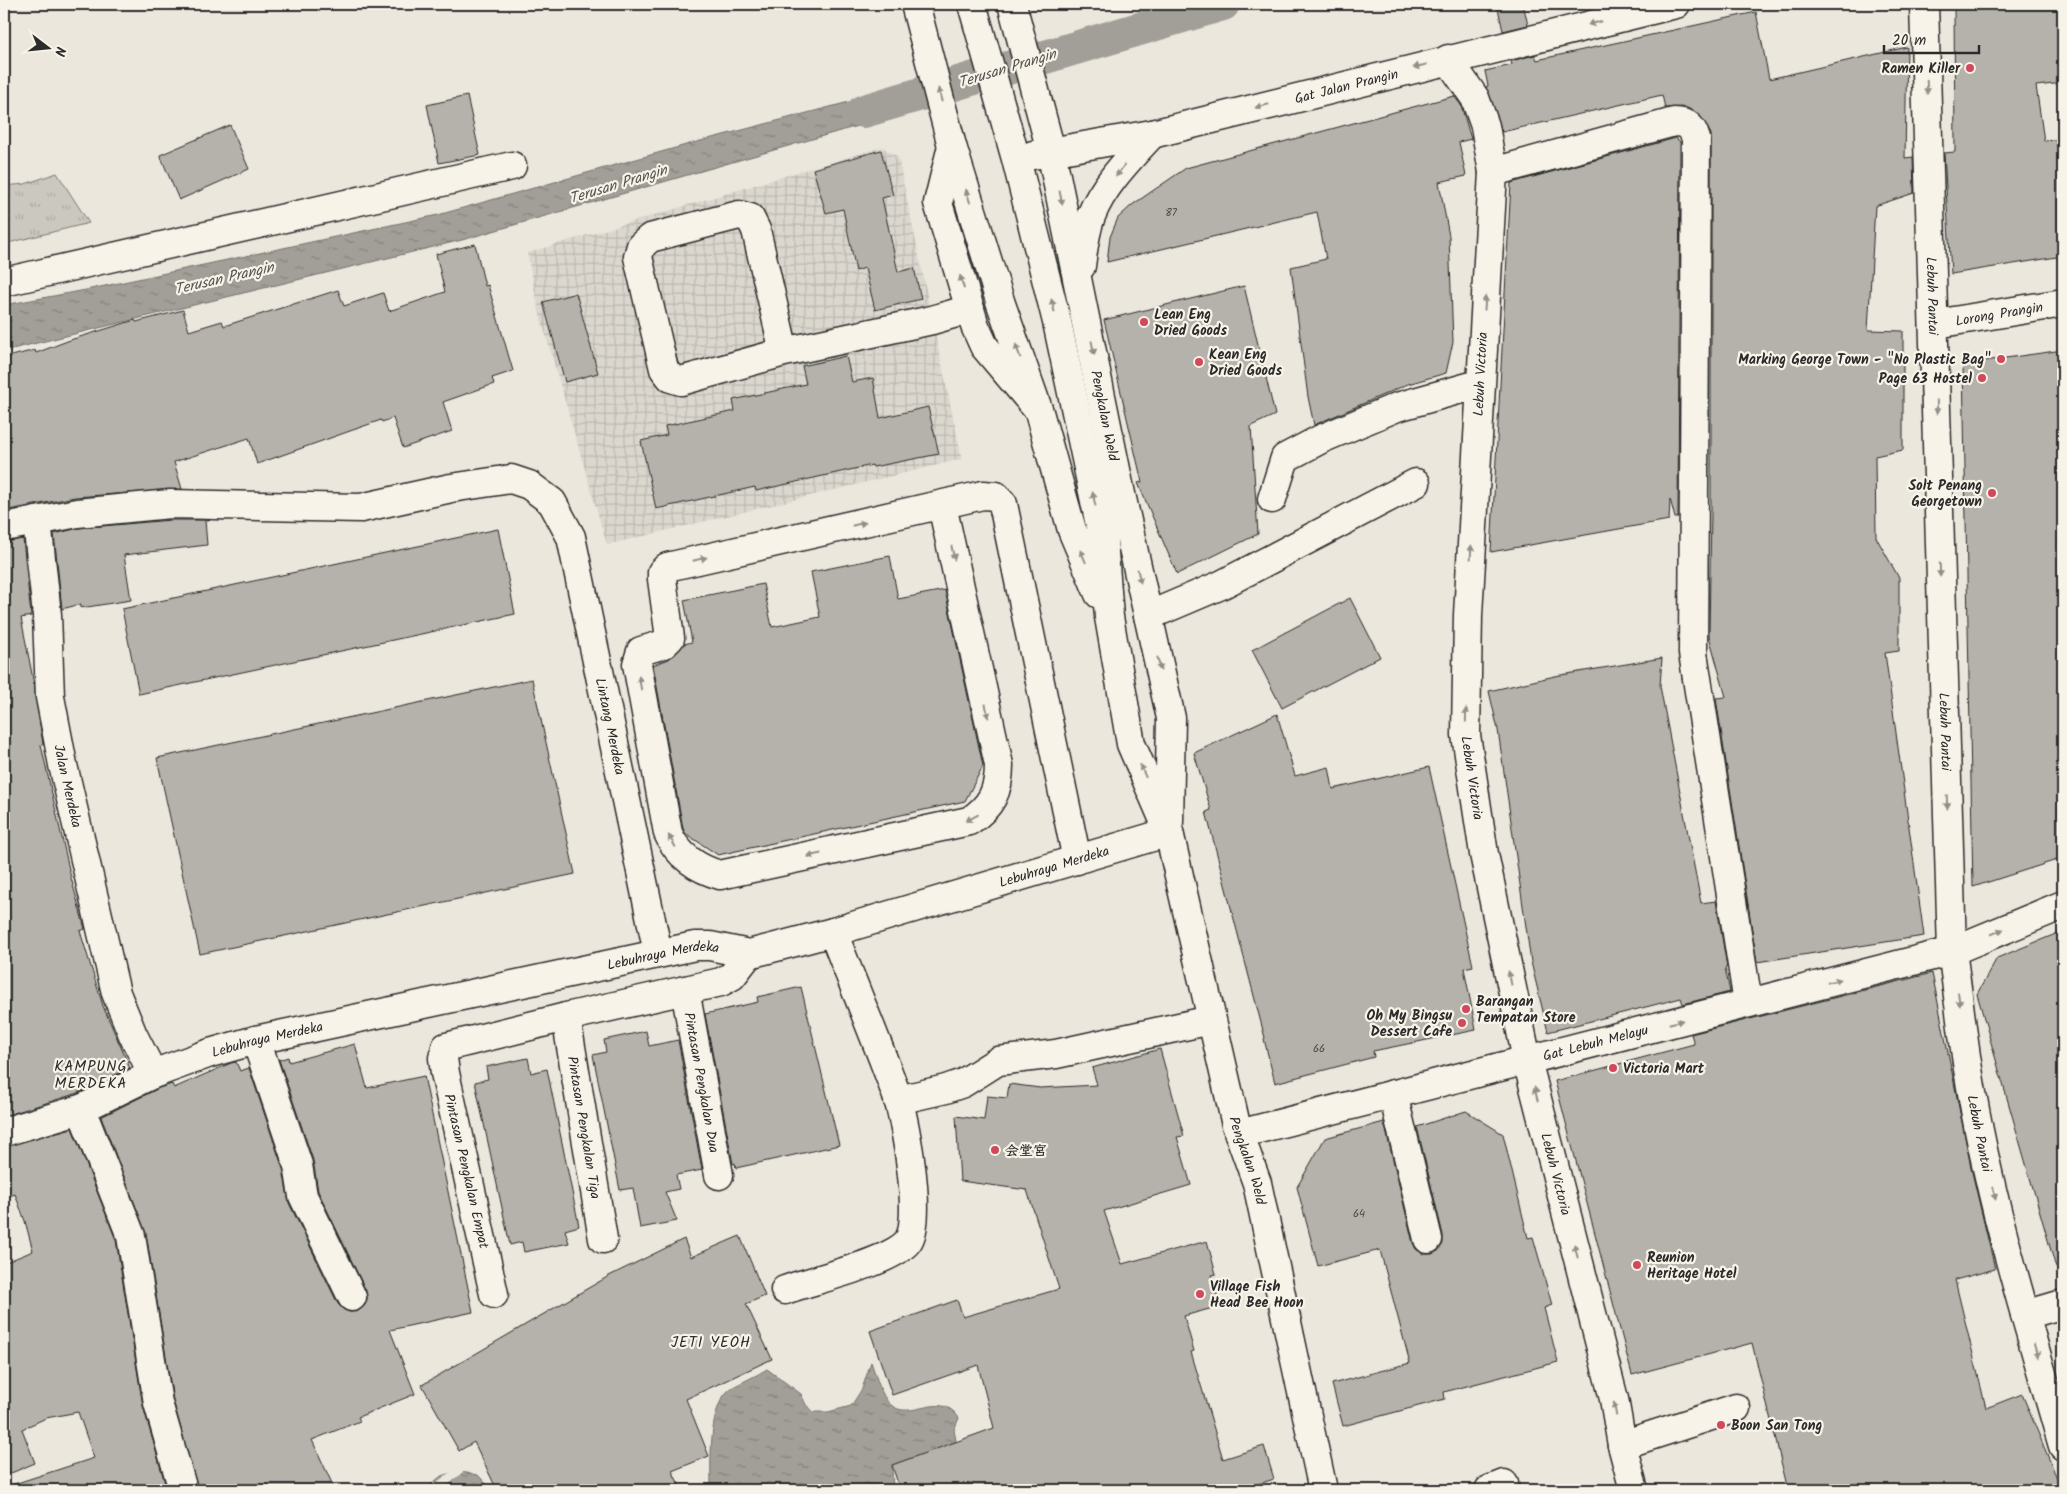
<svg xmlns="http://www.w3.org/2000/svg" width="2067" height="1494" font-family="Kalam,'LXGW WenKai TC',sans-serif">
  <defs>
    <pattern id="industrial-grid" width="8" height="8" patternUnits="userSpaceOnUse" patternTransform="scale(1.25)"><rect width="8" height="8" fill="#dbd7ce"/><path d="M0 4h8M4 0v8" fill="none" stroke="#bcb9b1"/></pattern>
    <pattern id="grass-tufts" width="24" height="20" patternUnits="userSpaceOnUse" patternTransform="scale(1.25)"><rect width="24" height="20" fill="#cbc8bf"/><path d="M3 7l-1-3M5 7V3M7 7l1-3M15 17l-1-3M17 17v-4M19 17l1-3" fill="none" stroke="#aeaca4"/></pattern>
    <pattern id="water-ripples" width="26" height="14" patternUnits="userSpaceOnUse" patternTransform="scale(1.25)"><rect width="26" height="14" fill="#a29f98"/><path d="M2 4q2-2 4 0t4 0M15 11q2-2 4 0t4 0" fill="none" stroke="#84827c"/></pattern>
  </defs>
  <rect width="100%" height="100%" fill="#ebe7dd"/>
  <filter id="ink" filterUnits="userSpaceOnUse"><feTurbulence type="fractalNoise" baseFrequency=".02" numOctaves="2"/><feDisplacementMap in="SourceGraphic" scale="10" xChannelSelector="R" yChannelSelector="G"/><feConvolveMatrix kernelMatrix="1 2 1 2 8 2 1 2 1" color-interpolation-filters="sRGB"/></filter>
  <g filter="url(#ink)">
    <polygon fill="url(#industrial-grid)" points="882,147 898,157 962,459 607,545 539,312 527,253"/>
    <polygon fill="url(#grass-tufts)" stroke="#7b7a75" points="57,173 89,223 4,244 4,186 25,184"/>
    <g fill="url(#water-ripples)" stroke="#72716c">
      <polygon points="906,87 913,110 462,240 4,351 4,305 86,290 438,215 693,143"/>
      <path d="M871 1362C876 1375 881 1397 891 1405 911 1422 940 1389 959 1418L954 1430 957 1446 892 1465 893 1490H711C711 1464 707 1402 733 1387 744 1381 756 1376 767 1369L801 1394 806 1405 814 1412H828L851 1406 862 1389Z"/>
      <polygon points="455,1471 478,1475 492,1490 424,1490 440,1477"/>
    </g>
    <polygon fill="#ebe7dd" points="454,1469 467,1469 442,1490 427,1490"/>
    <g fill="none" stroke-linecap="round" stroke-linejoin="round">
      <polyline stroke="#a29f98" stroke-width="34" points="864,111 1223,4"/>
    </g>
    <g fill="#b5b2ab" stroke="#2b2b2b">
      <polygon points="1497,4 1523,4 1528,25 1503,31"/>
      <polygon points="1954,4 2063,4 2063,83 2036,86 2044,141 2063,139 2063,256 1951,274 1944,153 1955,152"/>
      <polygon points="1756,12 1769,79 1907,47 1905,158 1913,157 1914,193 1875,206 1868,330 1903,331 1903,450 1875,456 1876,537 1899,578 1899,651 1885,653 1924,936 1757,962 1716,698 1726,697 1709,636 1711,512 1711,134 1699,114 1685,107 1665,108 1662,95 1502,132 1486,87 1488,86 1485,71 1512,65 1511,61 1535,55 1537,60"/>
      <polygon points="467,96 480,155 439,163 427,105"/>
      <polygon points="1454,96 1461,105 1471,139 1459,142 1466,176 1439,182 1449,236 1453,342 1446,373 1408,384 1314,425 1308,397 1291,267 1326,259 1317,212 1107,262 1110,237 1118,218 1132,205 1186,168"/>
      <polygon points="230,125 249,169 179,200 160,155"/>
      <polygon points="1676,138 1680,142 1678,518 1675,518 1670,499 1669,520 1491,552 1511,183"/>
      <polygon points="881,150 893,195 882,198 898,272 914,268 921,299 875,310 865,268 856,271 843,209 826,213 813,169"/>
      <polygon points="475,244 485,286 488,285 513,371 492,378 494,384 443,402 452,431 403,448 393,418 382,422 381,420 257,464 249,438 174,462 182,489 75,497 4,511 4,358 35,350 36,353 70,340 135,320 136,322 183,310 189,331 222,321 224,326 338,290 344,306 383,293 389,311 445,292 436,254"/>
      <polygon points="1244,286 1275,415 1251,426 1258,534 1177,574 1138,483 1142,482 1104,320"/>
      <polygon points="576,293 598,373 565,382 543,302"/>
      <polygon points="2063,350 2063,858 1973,887 1963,364"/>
      <polygon points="846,356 852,382 873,378 880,418 928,407 939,454 873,467 872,465 756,491 755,487 656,509 641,441 667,435 665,426 735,411 733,400 806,384 802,366"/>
      <polygon points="171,520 205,520 207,545 124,555 131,600 81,608 81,604 62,609 54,534 79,528"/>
      <polygon points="498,529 515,614 139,694 122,609"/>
      <polygon points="23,539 31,616 21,618 34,684 43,744 41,745 71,878 85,929 80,931 103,1006 130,1068 75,1094 4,1116 4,542"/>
      <polygon points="890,556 898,599 945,590 983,766 965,801 718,855 685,833 683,828 653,665 669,659 684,644 692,642 684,600 763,584 772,627 820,617 811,572"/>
      <polygon points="1350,598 1380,657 1282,708 1252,650"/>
      <polygon points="1662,658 1660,686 1701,903 1716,901 1727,967 1725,968 1730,992 1683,1004 1681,998 1548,1032 1531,962 1498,730 1489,691 1555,676"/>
      <polygon points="532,679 575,874 200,954 157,758"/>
      <polygon points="1277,714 1295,776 1329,767 1333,789 1429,767 1473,966 1464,968 1476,1030 1373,1051 1374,1057 1275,1083 1264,1039 1265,1038 1206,812 1211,810 1194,753"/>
      <polygon points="2063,931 2063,1267 2056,1268 1977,994 1997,958"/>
      <polygon points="1932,973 1972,1172 1995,1269 1955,1280 1986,1408 2022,1394 2062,1490 1788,1490 1752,1343 1632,1375 1555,1081 1694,1044 1691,1034"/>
      <polygon points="801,987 839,1145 736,1168 735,1163 733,1164 705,1014 758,1002 757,997"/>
      <polygon points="646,1031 649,1046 678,1040 702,1170 676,1175 679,1189 665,1192 677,1221 640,1228 633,1188 620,1190 593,1055 606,1052 604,1040"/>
      <polygon points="355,1044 367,1088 424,1076 473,1312 390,1330 415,1394 358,1417 360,1421 312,1440 335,1490 198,1490 173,1400 146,1233 101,1117 159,1088 172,1084 174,1088 231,1063 236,1062 240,1071 249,1068 283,1169 289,1203 338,1304 344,1310 350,1312 358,1311 365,1305 367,1299 366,1291 318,1191 313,1160 279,1060 288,1057 289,1062"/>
      <polygon points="1160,1049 1184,1136 1177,1137 1191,1185 1104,1211 1122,1264 1207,1241 1216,1274 1212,1275 1220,1306 1184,1316 1194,1351 1191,1352 1223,1459 1264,1446 1274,1479 1240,1490 900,1490 892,1465 994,1428 978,1365 892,1395 870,1331 957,1300 963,1317 1059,1289 1027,1190 960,1181 956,1116 984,1120 987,1096 1007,1098 1009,1084 1040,1088 1097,1085 1092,1068"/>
      <polygon points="528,1058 531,1073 547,1069 579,1226 565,1230 569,1243 524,1252 522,1242 510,1245 475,1082 488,1079 486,1067"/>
      <polygon points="1466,1111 1503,1134 1528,1238 1533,1237 1552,1305 1544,1308 1558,1362 1444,1392 1445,1399 1343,1426 1332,1384 1410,1363 1380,1250 1318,1266 1297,1187 1325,1138 1384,1122 1413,1243 1416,1249 1423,1254 1432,1254 1438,1251 1443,1244 1443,1235 1417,1127"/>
      <polygon points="72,1128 116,1240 143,1406 167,1490 12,1490 11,1485 94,1458 78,1412 46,1418 22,1429 35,1463 4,1476 4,1263 33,1251 25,1221 15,1194 4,1198 4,1147"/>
      <polygon points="740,1236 765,1296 746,1304 772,1359 686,1399 709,1456 672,1471 682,1490 497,1490 474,1442 459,1451 422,1385 609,1276 684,1239 691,1257"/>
    </g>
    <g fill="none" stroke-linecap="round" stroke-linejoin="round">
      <g stroke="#2b2b2b" stroke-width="31">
        <g id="minor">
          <path id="s1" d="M1924 4 1952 951C1958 992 1962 1034 1969 1075 1989 1201 2028 1324 2063 1446"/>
          <path id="s2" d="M1448 59 1475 98 1485 126 1493 172 1468 615 1466 735 1484 854 1527 1060 1614 1399 1622 1445 1634 1490"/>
          <polyline points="952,146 938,203 975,326 984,346 1038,410"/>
          <path d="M1493 172 1674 122C1687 122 1692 126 1696 139L1693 653 1748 1003"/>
          <polyline points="4,282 512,166"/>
          <path id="s3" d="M1936 324 2063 303"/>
          <polyline points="784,352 756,230 750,218 739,215 650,238 641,246 638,257 664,369 671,378 681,381 784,352 932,320 970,309"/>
          <polyline points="1272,499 1285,458 1321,439 1397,407 1479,384"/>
          <path d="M942 505 999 765C999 791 991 807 969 821L720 875C698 869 677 855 668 833L637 664 641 651 664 644 670 638 662 579V572L667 567 983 495 996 496 1003 504 1077 860"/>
          <path id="s4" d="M37 521 77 513 170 504 361 508 451 488 511 479 529 485 552 502 571 537 658 953"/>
          <path id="s5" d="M4 527 37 521 47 615 50 697 63 765 116 993 133 1035 153 1074"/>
          <polyline points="1148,616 1221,585 1416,483"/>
          <path id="s6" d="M685 990 719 1175"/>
          <path id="s7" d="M566 1017 603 1239"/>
          <polyline points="256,1040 298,1165 303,1196 352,1297"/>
          <polyline points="1393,1094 1428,1239"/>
          <polyline points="898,1100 946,1089 963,1083 998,1061 1056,1054 1211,1020"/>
          <polyline points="4,1132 81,1109"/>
          <path id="s8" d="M1239 1134 1952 951 2063 905"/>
          <path d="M785 1290C812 1280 893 1262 908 1241 923 1220 906 1125 898 1099 878 1043 854 987 833 932"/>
          <polyline points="494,1294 445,1073 443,1058 446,1047 566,1017 721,982 732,976 749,954"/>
          <polyline points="2025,1315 2063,1304"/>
          <polyline points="1622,1445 1736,1408"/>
          <path id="s9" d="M183 1490 158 1403 131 1236 81 1109 153 1074 210 1053 256 1040 695 946H710L749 954 833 932 1169 832"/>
          <polyline points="1489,1490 1504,1484"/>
        </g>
      </g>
      <g stroke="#2b2b2b" stroke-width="31">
        <g id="major">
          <polyline points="915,4 952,146 1001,304 1039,412 1072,530 1099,594"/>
          <path id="s10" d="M972 4 1016 159 1057 322 1103 539 1109 617 1131 744 1169 832 1236 1125 1257 1183 1323 1490"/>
          <path id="s11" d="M1012 4 1051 151 1121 494 1171 718 1169 822"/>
          <path id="s12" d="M1033 155 1152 134 1676 4"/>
          <path d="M1081 266C1083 249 1085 232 1091 216 1103 185 1130 158 1152 134"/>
        </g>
      </g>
      <use href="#minor" stroke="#f7f3e8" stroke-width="28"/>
      <use href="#major" stroke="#f7f3e8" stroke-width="28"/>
    </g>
    <defs><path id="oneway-solid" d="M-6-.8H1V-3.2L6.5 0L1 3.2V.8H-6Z" transform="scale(1.25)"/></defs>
    <g fill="#918f8a">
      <use href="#oneway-solid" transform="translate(1595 23) rotate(166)"/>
      <use href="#oneway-solid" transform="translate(1420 66) rotate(166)"/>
      <use href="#oneway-solid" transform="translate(1927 87) rotate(88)"/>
      <use href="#oneway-solid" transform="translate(940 95) rotate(-104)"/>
      <use href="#oneway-solid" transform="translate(1262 106) rotate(166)"/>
      <use href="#oneway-solid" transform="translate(1120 171) rotate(126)"/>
      <use href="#oneway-solid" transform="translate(968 196) rotate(-107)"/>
      <use href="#oneway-solid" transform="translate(1061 198) rotate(78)"/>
      <use href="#oneway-solid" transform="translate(962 282) rotate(-107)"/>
      <use href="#oneway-solid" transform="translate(1485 303) rotate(-86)"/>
      <use href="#oneway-solid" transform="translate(1053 306) rotate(-104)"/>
      <use href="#oneway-solid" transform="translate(1093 348) rotate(78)"/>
      <use href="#oneway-solid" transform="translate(1018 351) rotate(-109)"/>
      <use href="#oneway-solid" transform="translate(1937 407) rotate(89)"/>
      <use href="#oneway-solid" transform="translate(1094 499) rotate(-102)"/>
      <use href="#oneway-solid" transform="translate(859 524) rotate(-13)"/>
      <use href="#oneway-solid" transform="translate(1471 552) rotate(-87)"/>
      <use href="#oneway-solid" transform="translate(953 553) rotate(77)"/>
      <use href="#oneway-solid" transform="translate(1083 556) rotate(-113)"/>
      <use href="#oneway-solid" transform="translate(700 559) rotate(-13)"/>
      <use href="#oneway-solid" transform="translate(1940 570) rotate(89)"/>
      <use href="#oneway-solid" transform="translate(1139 576) rotate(77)"/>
      <use href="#oneway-solid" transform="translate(1159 664) rotate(77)"/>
      <use href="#oneway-solid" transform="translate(640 683) rotate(-100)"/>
      <use href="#oneway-solid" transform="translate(987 711) rotate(78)"/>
      <use href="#oneway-solid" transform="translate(1466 715) rotate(-89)"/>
      <use href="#oneway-solid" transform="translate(1143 771) rotate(-113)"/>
      <use href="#oneway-solid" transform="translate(1947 802) rotate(88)"/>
      <use href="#oneway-solid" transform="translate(972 818) rotate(152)"/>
      <use href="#oneway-solid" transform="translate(672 841) rotate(-120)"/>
      <use href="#oneway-solid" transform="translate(814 855) rotate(168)"/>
      <use href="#oneway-solid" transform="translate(1997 932) rotate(-23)"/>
      <use href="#oneway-solid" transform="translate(1510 978) rotate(-102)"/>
      <use href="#oneway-solid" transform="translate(1834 981) rotate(-14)"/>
      <use href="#oneway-solid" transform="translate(1959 999) rotate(82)"/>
      <use href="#oneway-solid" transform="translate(1676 1022) rotate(-14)"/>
      <use href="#oneway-solid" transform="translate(1536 1094) rotate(-104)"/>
      <use href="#oneway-solid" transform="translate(1994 1193) rotate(76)"/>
      <use href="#oneway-solid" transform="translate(1576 1251) rotate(-104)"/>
      <use href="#oneway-solid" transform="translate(2036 1351) rotate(73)"/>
      <use href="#oneway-solid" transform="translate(1615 1409) rotate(-100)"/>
    </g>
  </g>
  <g fill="#d1495b" stroke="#f7f3e8" stroke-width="2">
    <circle cx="1970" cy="68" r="5"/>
    <circle cx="1144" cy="322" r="5"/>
    <circle cx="2001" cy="359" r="5"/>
    <circle cx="1199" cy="362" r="5"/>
    <circle cx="1982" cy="378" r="5"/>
    <circle cx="1992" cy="493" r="5"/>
    <circle cx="1466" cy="1009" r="5"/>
    <circle cx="1462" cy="1023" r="5"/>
    <circle cx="1613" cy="1068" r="5"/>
    <circle cx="995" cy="1150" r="5"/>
    <circle cx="1637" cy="1265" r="5"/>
    <circle cx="1200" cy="1294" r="5"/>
    <circle cx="1721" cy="1425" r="5"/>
  </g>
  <g text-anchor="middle" stroke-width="4.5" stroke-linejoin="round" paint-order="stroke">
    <g font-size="11" fill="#4e4d4b">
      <text x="1171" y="216">87</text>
      <text x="1319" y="1052">66</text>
      <text x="1359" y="1217">64</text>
    </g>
    <g font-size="14" font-weight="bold" fill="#2b2b2b" stroke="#f7f3e8" text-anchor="start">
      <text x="1960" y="73" text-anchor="end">Ramen Killer</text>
      <text x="1154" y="319">Lean Eng<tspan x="1154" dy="16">Dried Goods</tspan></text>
      <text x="1209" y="359">Kean Eng<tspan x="1209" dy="16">Dried Goods</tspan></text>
      <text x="1991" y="364" text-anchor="end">Marking George Town - "No Plastic Bag"</text>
      <text x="1972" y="383" text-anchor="end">Page 63 Hostel</text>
      <text x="1982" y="490" text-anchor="end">Solt Penang<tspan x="1982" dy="16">Georgetown</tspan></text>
      <text x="1476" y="1006">Barangan<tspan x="1476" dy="16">Tempatan Store</tspan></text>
      <text x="1452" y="1020" text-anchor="end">Oh My Bingsu<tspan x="1452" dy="16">Dessert Cafe</tspan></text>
      <text x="1623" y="1073">Victoria Mart</text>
      <text x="1005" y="1155">会堂宫</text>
      <text x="1647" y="1262">Reunion<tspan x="1647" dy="16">Heritage Hotel</tspan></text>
      <text x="1210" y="1291">Village Fish<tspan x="1210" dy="16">Head Bee Hoon</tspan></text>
      <text x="1731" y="1430">Boon San Tong</text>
    </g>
    <g font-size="14" fill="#2b2b2b" stroke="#f7f3e8">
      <text dy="5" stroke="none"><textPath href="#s12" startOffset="321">Gat Jalan Prangin</textPath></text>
      <text dy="5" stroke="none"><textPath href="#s1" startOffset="292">Lebuh Pantai</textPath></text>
      <text dy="5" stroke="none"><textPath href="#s3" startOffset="64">Lorong Prangin</textPath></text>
      <text transform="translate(1480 374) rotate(-87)" y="5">Lebuh Victoria</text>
      <text dy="5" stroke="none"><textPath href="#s11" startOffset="422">Pengkalan Weld</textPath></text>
      <text dy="5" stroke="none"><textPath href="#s4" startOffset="759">Lintang Merdeka</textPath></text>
      <text dy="5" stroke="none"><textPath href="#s1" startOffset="728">Lebuh Pantai</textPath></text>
      <text dy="5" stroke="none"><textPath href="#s2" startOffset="731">Lebuh Victoria</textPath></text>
      <text dy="5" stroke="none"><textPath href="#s5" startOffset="301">Jalan Merdeka</textPath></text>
      <text dy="5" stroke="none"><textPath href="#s9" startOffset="1406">Lebuhraya Merdeka</textPath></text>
      <text dy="5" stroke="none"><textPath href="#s9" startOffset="1001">Lebuhraya Merdeka</textPath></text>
      <text dy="5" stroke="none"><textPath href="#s9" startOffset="596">Lebuhraya Merdeka</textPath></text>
      <text dy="5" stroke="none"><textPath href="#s8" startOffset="368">Gat Lebuh Melayu</textPath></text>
      <text dy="5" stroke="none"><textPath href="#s6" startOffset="94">Pintasan Pengkalan Dua</textPath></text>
      <text dy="5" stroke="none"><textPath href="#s7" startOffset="112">Pintasan Pengkalan Tiga</textPath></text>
      <text dy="5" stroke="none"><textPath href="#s1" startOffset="1132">Lebuh Pantai</textPath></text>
      <text dy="5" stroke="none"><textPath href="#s10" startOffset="1192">Pengkalan Weld</textPath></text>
      <text transform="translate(467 1171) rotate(77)" y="5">Pintasan Pengkalan Empat</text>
      <text dy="5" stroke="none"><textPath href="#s2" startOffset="1136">Lebuh Victoria</textPath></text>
    </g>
    <g font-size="15" font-style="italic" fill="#555451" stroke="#f7f3e8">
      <text transform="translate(1007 68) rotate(-17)" y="5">Terusan Prangin</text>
      <text transform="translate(618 184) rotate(-17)" y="5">Terusan Prangin</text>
      <text transform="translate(224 278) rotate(-13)" y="5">Terusan Prangin</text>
    </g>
    <g font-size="15" letter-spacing="1" fill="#2b2b2b" stroke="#f7f3e8">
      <text x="91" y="1071">KAMPUNG<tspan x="91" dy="17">MERDEKA</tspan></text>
      <text x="711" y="1347">JETI YEOH</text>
    </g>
  </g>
  <rect width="2067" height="1494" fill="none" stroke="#f7f3e8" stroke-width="20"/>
  <rect x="10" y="10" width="2047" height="1474" fill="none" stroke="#2b2b2b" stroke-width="2" filter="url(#ink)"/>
  <g transform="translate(48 48) rotate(106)" stroke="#f7f3e8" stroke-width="4" paint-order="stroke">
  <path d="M0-4L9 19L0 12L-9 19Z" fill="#2b2b2b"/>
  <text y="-8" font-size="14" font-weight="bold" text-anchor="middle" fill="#2b2b2b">N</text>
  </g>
  <path d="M1884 45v8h95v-8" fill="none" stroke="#2b2b2b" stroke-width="2.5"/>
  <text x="1892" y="45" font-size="15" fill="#2b2b2b" stroke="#f7f3e8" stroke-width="4" paint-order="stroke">20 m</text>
</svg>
